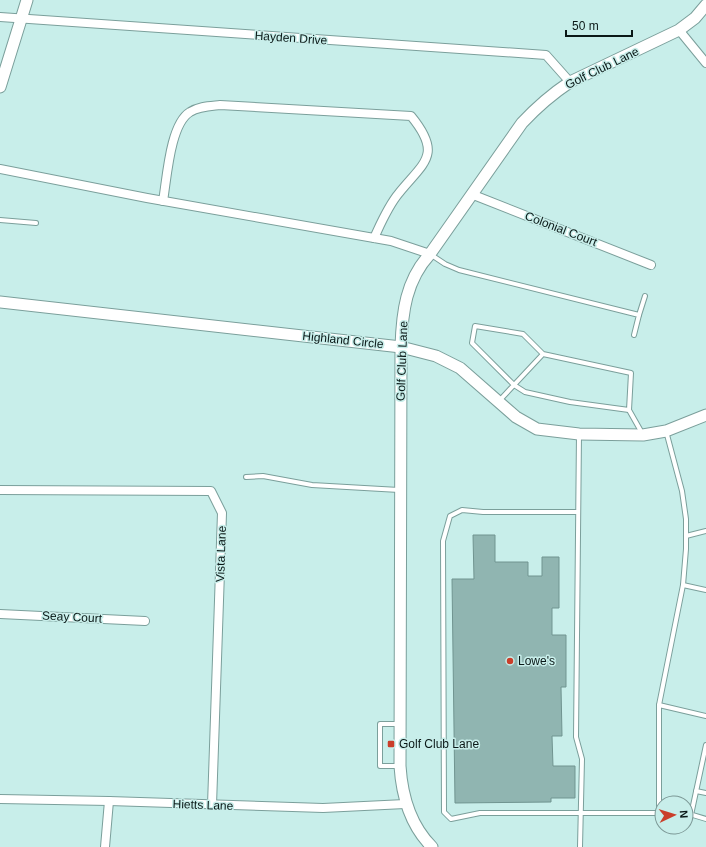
<svg xmlns="http://www.w3.org/2000/svg" width="706" height="847" font-family="Helvetica,sans-serif">
  <rect width="100%" height="100%" fill="#c8eeea"/>
  <polygon fill="#90b5b1" stroke="#709490" points="473,535 495,535 495,562 528,562 528,576 542,576 542,557 559,557 559,608 552,608 552,635 566,635 566,687 561,687 562,736 552,736 553,766 575,766 575,798 551,798 551,802 455,803 452,579 474,579"/>
  <g fill="none" stroke-linecap="round" stroke-linejoin="round">
    <g stroke="#7b9f9b" stroke-width="6">
      <g id="lane">
        <polyline points="0,220 36,223"/>
        <polyline points="430,254 445,264 459,270 639,315 634,335"/>
        <polyline points="639,315 645,296"/>
        <polyline points="499,401 543,354 523,334 475,326 472,343 514,385 525,392 570,402 629,410 631,373 543,354"/>
        <polyline points="629,410 642,433"/>
        <polyline points="579,434 576,737 582,759 580,847"/>
        <polyline points="246,477 263,476 312,485 399,490"/>
        <polyline points="578,512 483,512 462,510 450,516 443,541 444,812 451,819 480,813 662,813"/>
        <polyline points="686,536 706,531"/>
        <polyline points="683,585 706,590"/>
        <polyline points="659,705 706,716"/>
        <polyline points="400,724 380,724 380,766 400,766"/>
        <polyline points="696,791 706,793"/>
        <polyline points="659,813 659,705 683,585 686,549 686,519 682,491 666,431"/>
        <polyline points="686,813 706,819"/>
        <polyline points="691,815 706,745"/>
      </g>
    </g>
    <g stroke="#7b9f9b" stroke-width="10">
      <g id="street">
        <polyline points="0,17 546,55 570,82"/>
        <polyline points="679,30 706,63"/>
        <polyline points="0,169 147,198 391,241 430,254"/>
        <polyline points="471,194 651,265"/>
        <path d="M163 201C167 178 170 124 190 112 199 106 210 106 220 105L411 116C443 155 424 162 399 193 388 206 381 223 374 238"/>
        <polyline points="0,490 211,491 222,513 212,805"/>
        <polyline points="0,614 145,621"/>
        <polyline points="0,799 109,801 323,808 405,804"/>
        <polyline points="105,847 109,801"/>
      </g>
    </g>
    <g stroke="#7b9f9b" stroke-width="13">
      <g id="secondary">
        <polyline points="0,87 27,0"/>
        <polyline points="0,302 401,347 436,356 460,368 516,417 537,429 579,434 643,435 666,431 706,415"/>
        <path d="M432 847C410 825 402 797 400 766L401 347C402 312 406 280 430 254L522 123C536 108 552 94 570 82L679 30 695 18 706 5"/>
      </g>
    </g>
    <use href="#lane" stroke="#fff" stroke-width="4"/>
    <use href="#street" stroke="#fff" stroke-width="8"/>
    <use href="#secondary" stroke="#fff" stroke-width="11"/>
  </g>
  <g fill="#ca3e2a" stroke="#c8eeea" stroke-width="1.5">
    <circle cx="510" cy="661" r="4"/>
    <rect x="387" y="740" width="8" height="8" rx="2"/>
  </g>
  <g text-anchor="middle" stroke-width="3" stroke-linejoin="round" paint-order="stroke">
    <g font-size="12" fill="#0a1817" stroke="#c8eeea">
      <text transform="translate(291 38) rotate(4)" y="4">Hayden Drive</text>
      <text transform="translate(602 68) rotate(-26)" y="4">Golf Club Lane</text>
      <text transform="translate(561 229) rotate(21)" y="4">Colonial Court</text>
      <text transform="translate(343 340) rotate(6)" y="4">Highland Circle</text>
      <text transform="translate(402 361) rotate(-88)" y="4">Golf Club Lane</text>
      <text transform="translate(221 554) rotate(-88)" y="4">Vista Lane</text>
      <text transform="translate(72 617) rotate(3)" y="4">Seay Court</text>
      <text transform="translate(203 805) rotate(2)" y="4">Hietts Lane</text>
    </g>
    <g font-size="12" fill="#0a1817" stroke="#c8eeea" text-anchor="start">
      <text x="518" y="665">Lowe's</text>
      <text x="399" y="748">Golf Club Lane</text>
    </g>
  </g>
  <g transform="translate(674 815) rotate(86)"><circle r="19" fill="#c8eeea" stroke="#7c9896"/>
  <path d="M0-3L7 15L0 10L-7 15Z" fill="#ca3e2a"/>
  <text y="-6" font-size="11" font-weight="bold" text-anchor="middle" fill="#0a1817">N</text>
  </g>
  <path d="M566 30v6h66v-6" fill="none" stroke="#0a1817" stroke-width="2"/>
  <text x="572" y="30" font-size="12" fill="#0a1817" stroke="#c8eeea" stroke-width="3" paint-order="stroke">50 m</text>
</svg>
